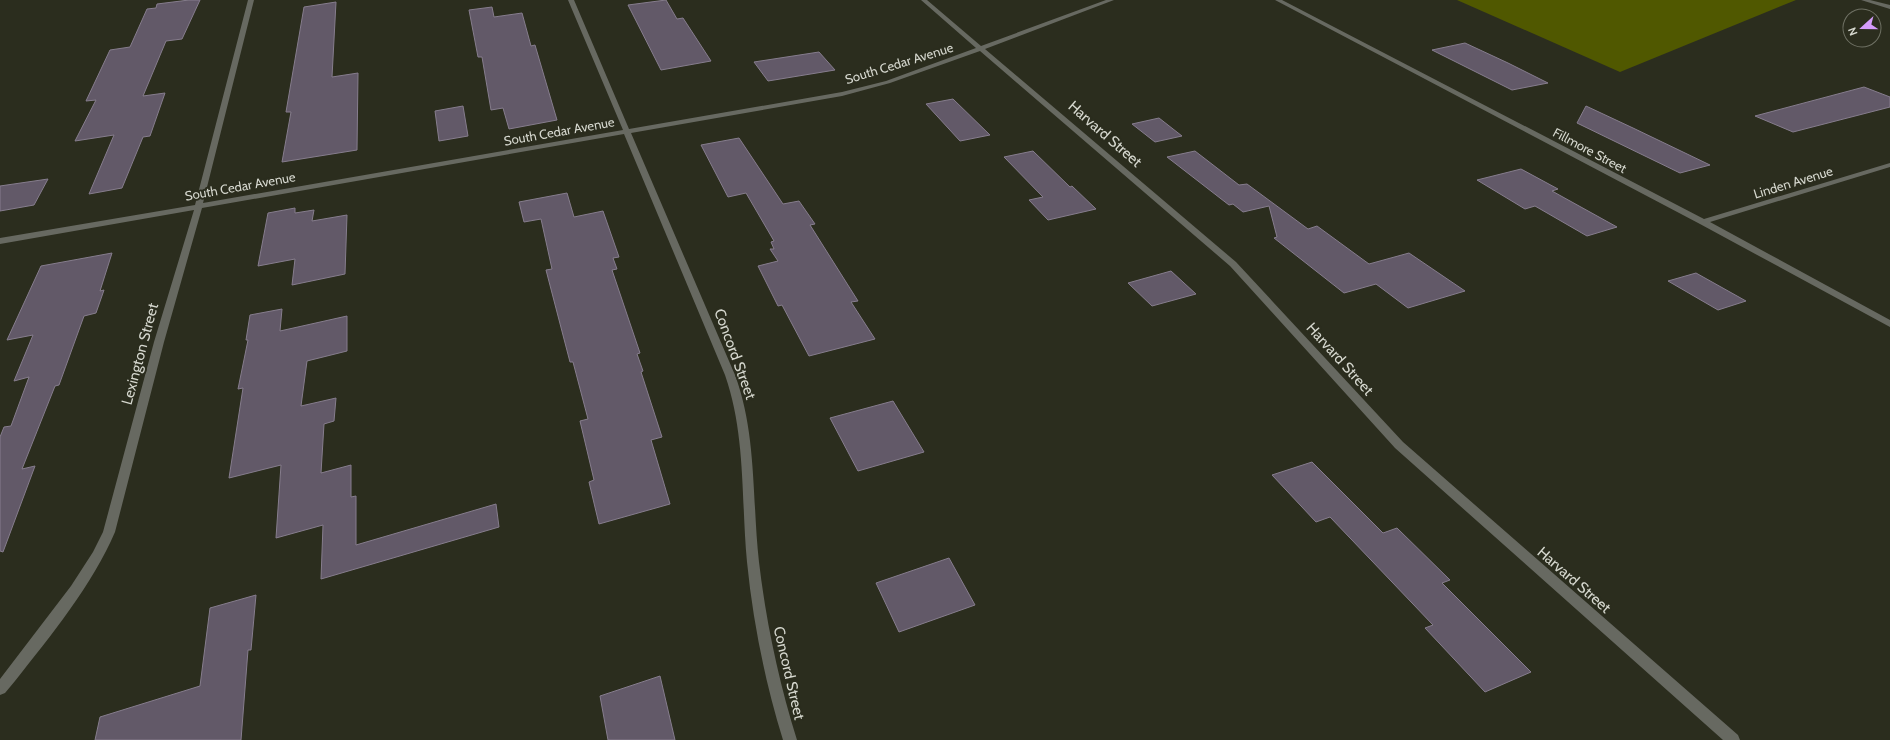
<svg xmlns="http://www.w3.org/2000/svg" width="1890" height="740" font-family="Cabin,sans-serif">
  <rect width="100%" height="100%" fill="#2b2d1e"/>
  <polygon fill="#505800" points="1457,0 1796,0 1620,72"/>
  <g fill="#625968" stroke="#867d8d">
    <polygon points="189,0 200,0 182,39 166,41 143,96 165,93 150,136 143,137 122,188 89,194 114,135 75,141 96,100 86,101 110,50 130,47 147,9 156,8 157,4"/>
    <polygon points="666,0 677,19 683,18 711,61 661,70 628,5"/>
    <polygon points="336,2 332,77 358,73 357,150 282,162 291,112 286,112 304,7"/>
    <polygon points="492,7 494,17 522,13 531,46 535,45 557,120 509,129 503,108 491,110 482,57 478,57 469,10"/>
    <polygon points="1465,43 1508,63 1548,83 1512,90 1432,50"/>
    <polygon points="819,52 835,70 768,81 754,62"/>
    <polygon points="1864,87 1890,97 1890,107 1793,132 1755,116"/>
    <polygon points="953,99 990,135 960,141 926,104"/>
    <polygon points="463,106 468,136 439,141 435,111"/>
    <polygon points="1586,106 1633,128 1710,165 1680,173 1577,123"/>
    <polygon points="1159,118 1182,136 1155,142 1132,124"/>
    <polygon points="739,138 783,204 799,201 815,224 810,225 858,301 851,302 875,339 809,356 782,305 778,306 758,266 778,261 770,249 774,249 771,242 774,241 746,193 728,197 701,145"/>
    <polygon points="1033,151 1070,187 1072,186 1096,209 1048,220 1029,200 1043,197 1004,157"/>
    <polygon points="1195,151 1239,185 1247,184 1308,229 1317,226 1369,264 1409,253 1465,291 1408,308 1376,284 1344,293 1274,238 1277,237 1269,206 1243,212 1233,204 1229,205 1167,157"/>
    <polygon points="1521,169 1558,189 1552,191 1617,227 1587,236 1535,206 1525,209 1477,180"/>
    <polygon points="48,179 34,205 0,211 0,186"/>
    <polygon points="567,193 574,217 603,211 619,257 613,258 617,269 612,270 640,353 637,354 643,371 641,372 662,437 651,440 670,504 599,524 589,482 594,480 580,421 588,419 573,362 570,362 546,270 552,269 541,219 524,222 519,202"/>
    <polygon points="295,208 295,213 314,210 312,221 347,215 345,274 292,285 295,259 258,266 268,213"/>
    <polygon points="112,253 100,291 104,290 96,313 84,316 59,385 55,386 22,469 35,466 3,552 0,551 0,437 4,427 11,426 29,377 14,381 33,335 7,340 41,266"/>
    <polygon points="1171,271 1196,294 1152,306 1128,283"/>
    <polygon points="1696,273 1746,301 1718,310 1668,281"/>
    <polygon points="282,309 280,331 347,316 347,351 307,361 301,406 336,398 334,421 324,424 321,473 351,465 351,497 356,496 356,545 496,504 499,527 321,579 323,525 276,538 281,465 229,478 243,388 238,389 248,340 246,340 250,315"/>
    <polygon points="893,401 924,452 858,471 830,418"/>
    <polygon points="1312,462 1383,533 1397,528 1450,580 1442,583 1531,672 1485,692 1425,628 1433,625 1330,517 1316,522 1272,475"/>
    <polygon points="949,558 975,605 899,632 876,583"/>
    <polygon points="256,595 251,650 248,650 241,740 95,740 100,717 200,686 210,608"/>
    <polygon points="660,676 675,740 608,740 600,696"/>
  </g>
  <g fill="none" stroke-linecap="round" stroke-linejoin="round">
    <g fill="#676961" fill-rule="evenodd">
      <path d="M248 0H254L203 203 623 130 568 0H574L629 129 842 92 886 81 976 48 921 0H927L981 46 1106 0H1114L985 49 1236 262 1403 442 1738 735 1740 740H1723L1395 448 1230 266 980 51 890 83 842 96 631 133 735 375C757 434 752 500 759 562 766 622 779 682 797 740H783C765 682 753 622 747 562 741 499 746 435 725 375L624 134 202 208 164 342 115 532C93 584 50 637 15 681L5 693 0 695V679L71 586 93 552 103 532 154 342 194 210 0 244V238L195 205Z"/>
      <polygon points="1275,0 1282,0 1704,219 1890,163 1890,167 1710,222 1890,320 1890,327 1700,224"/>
      <polygon points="1861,0 1870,0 1890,5 1890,9"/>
    </g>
  </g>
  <g text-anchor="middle" stroke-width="4" stroke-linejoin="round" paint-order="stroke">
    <g font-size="13" fill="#d5d7ce" stroke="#2b2d1e">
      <text transform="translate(899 63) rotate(-17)" y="5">South Cedar Avenue</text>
      <text transform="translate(559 131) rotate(-10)" y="5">South Cedar Avenue</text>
      <text transform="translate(1590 150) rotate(28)" y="5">Fillmore Street</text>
      <text transform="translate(1793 182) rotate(-17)" y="5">Linden Avenue</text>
      <text transform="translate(240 186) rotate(-10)" y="5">South Cedar Avenue</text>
    </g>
    <g font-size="15" fill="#d5d7ce" stroke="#2b2d1e">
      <text transform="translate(1105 134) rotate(41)" y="5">Harvard Street</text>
      <text transform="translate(140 354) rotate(-75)" y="5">Lexington Street</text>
      <text transform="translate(735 354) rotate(70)" y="5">Concord Street</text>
      <text transform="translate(1340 359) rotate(48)" y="5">Harvard Street</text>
      <text transform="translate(1574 580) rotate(41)" y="5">Harvard Street</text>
      <text transform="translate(789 673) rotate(77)" y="5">Concord Street</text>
    </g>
  </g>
  <g transform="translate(1862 28) rotate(249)"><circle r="19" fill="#2b2d1e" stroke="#6f7164"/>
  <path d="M0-3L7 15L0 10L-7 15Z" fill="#d49cfb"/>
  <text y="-6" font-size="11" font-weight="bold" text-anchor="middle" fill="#d5d7ce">N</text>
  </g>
</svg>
